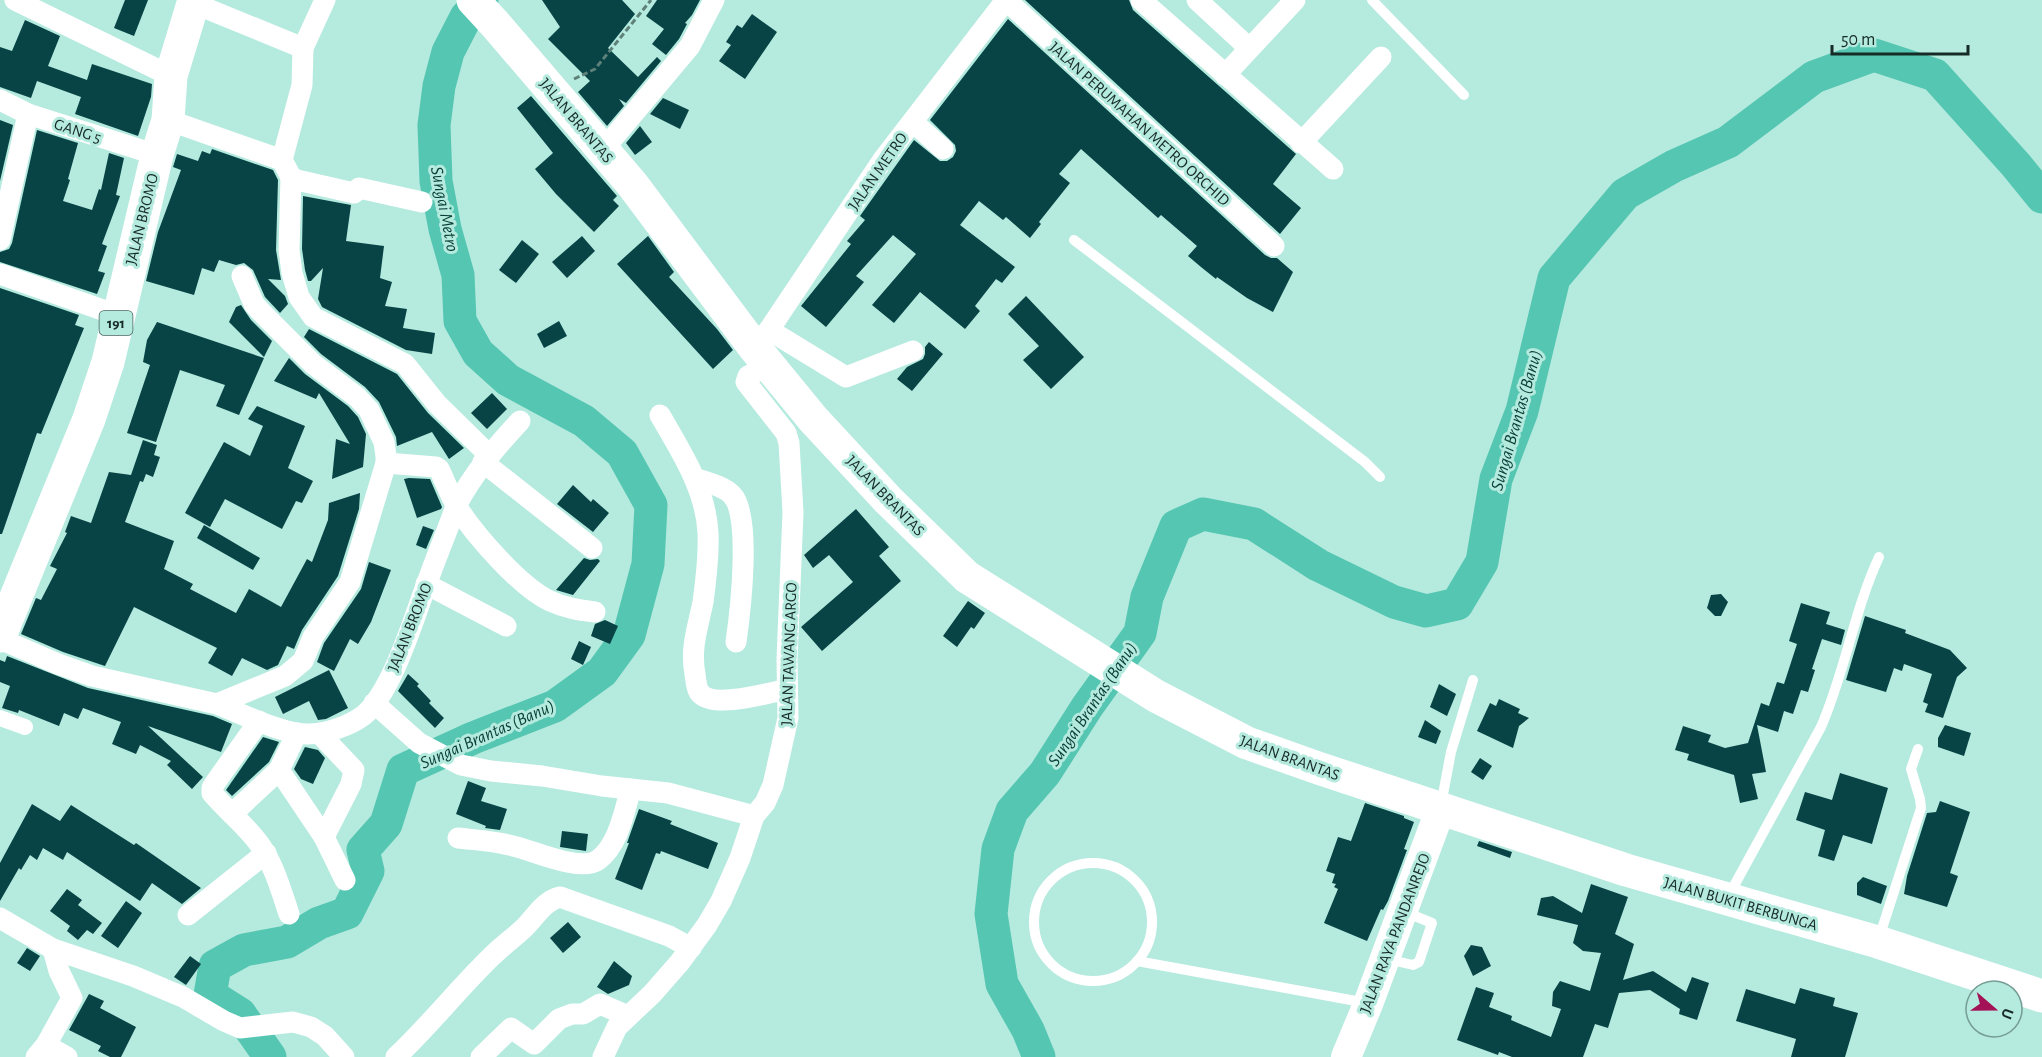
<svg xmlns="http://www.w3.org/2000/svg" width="2042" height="1057" font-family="'Alegreya Sans',sans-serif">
  <rect width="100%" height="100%" fill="#b5eade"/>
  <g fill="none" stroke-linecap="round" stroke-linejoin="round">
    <g stroke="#54c6b2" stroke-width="33">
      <polyline points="270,1057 240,1014 210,995 215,966 244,950 287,942 319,923 347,913 368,871 363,850 386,824 403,770 473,738 555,706 602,672 629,635 648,564 651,505 622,453 584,421 508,380 478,353 460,321 458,275 445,229 436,181 434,125 439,86 448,52 466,17 482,0"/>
      <polyline points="1039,1057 1028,1030 1002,984 991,914 998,849 1012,811 1045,773 1087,707 1140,633 1147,597 1176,526 1203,514 1254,524 1318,565 1394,602 1426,611 1457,604 1482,562 1496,479 1522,411 1554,278 1625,194 1674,166 1728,142 1814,77 1874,55 1935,75 2016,165 2042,197"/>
    </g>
  </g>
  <g fill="#084346">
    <polygon points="125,0 148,0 134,36 114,28"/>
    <polygon points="542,0 622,0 635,14 608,48 638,77 657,57 661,61 626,103 619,99 624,106 607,126 578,92 590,81 548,39 560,27"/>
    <polygon points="657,0 700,0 692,15 685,23 687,24 679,39 666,55 652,44 664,29 646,16"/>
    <polygon points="1025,0 1129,0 1133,10 1296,154 1273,184 1301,208 1280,234"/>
    <polygon points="752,14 777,32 745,79 719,61 731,45 726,42 737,25 742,28"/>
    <polygon points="1008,19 1265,255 1271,258 1277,258 1293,272 1273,312 1247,298 1217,277 1216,279 1201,267 1188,256 1197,246 1161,215 1158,218 1081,149 1059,174 1070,183 1039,222 1041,224 1030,238 1006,217 1003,220 979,201 960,225 1015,267 1002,283 996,279 975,306 980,311 965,329 920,292 894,323 872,305 916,254 893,235 856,276 864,282 826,327 801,306 851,244 847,241 865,220 860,216 914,140 940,161 947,161 953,157 956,151 955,145 930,120"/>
    <polygon points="25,20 60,36 48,66 87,80 92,64 152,84 151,97 138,136 75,114 81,97 37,81 31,98 0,87 0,47 12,51"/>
    <polygon points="531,96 617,196 613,200 619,206 594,232 556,194 535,169 553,153 517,108"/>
    <polygon points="663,98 689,110 680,129 650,114"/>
    <polygon points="0,120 13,125 0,181"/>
    <polygon points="640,126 652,142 635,155 626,143"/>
    <polygon points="37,130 78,143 68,179 70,180 63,201 92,210 99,189 101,190 109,153 124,158 116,195 120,196 102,244 107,246 98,271 105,273 97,294 0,262 0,252 9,249 12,243"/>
    <polygon points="212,149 273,170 278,180 276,250 281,280 268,279 285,296 288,304 280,313 265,297 253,270 244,263 236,265 219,260 214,272 202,268 194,295 146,281 158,232 181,170 173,167 177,154 198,161 202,151 210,154"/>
    <polygon points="303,196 351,205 346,241 384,246 380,278 392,282 385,306 407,309 403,328 435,333 432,354 406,350 322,307 318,299 323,268 311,281 308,281 305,270 302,249"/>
    <polygon points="582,236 595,251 567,278 552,262"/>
    <polygon points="648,236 674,272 669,277 717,329 733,350 713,369 617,264"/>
    <polygon points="522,240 539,254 516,283 499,270"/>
    <polygon points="0,288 79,315 75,325 84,328 41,434 37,433 2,534 0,534"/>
    <polygon points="1026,296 1084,357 1051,389 1023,360 1039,346 1008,314"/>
    <polygon points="241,305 251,320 272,341 264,357 229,322 236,307"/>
    <polygon points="559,321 567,336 544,348 537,334"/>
    <polygon points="157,322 264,358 239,415 216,406 225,385 180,370 156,442 127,433 150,365 143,362 147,340"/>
    <polygon points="309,329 397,374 428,413 464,448 449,459 432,432 397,446 396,437 379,402 365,387 321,354 304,337"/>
    <polygon points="929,342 943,354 912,391 897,379 907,367 923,359 925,354 925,347"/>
    <polygon points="289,358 305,374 348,406 358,417 366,434 363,467 332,479 336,439 350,444 319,393 316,399 274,381"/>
    <polygon points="492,393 507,409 487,429 471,413"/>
    <polygon points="257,406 305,426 288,468 313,481 302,503 296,501 282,529 225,499 210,527 185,513 224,442 250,456 263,426 248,419"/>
    <polygon points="143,440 157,445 154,455 160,457 153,477 146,474 143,482 140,481 125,522 174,541 164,569 193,584 190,589 236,613 249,589 281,607 307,559 312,562 328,520 329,503 360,493 359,509 338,576 302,630 294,649 287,646 278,665 267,670 242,658 232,676 208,663 217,648 134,607 105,666 63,652 21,634 36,598 41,600 57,569 50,566 67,533 65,532 71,516 91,523 109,472 131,475"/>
    <polygon points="409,478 430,479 442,507 441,509 417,518 404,479"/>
    <polygon points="573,485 591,502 593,499 609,513 593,532 557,504"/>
    <polygon points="856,509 889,547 879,556 901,581 822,651 801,627 853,582 829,555 813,568 804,555"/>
    <polygon points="204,525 260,558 253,570 197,538"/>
    <polygon points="423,526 434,530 426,549 416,545"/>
    <polygon points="584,558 590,560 598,559 600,561 573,595 556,590"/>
    <polygon points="369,562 391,570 371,622 358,644 350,639 334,671 317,662 324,643 361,589"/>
    <polygon points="1721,594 1728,602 1721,616 1715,616 1707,608 1711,595"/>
    <polygon points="968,601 985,613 974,629 971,627 957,647 943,636"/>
    <polygon points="1801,603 1830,612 1826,624 1845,630 1841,645 1822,639 1812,669 1815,670 1808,692 1801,690 1793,714 1784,711 1778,732 1757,725 1766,772 1752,774 1758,799 1740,803 1734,775 1687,760 1689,754 1675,750 1683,726 1711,735 1708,742 1725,748 1748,743 1761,703 1769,706 1777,682 1784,684 1797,644 1789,641"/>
    <polygon points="1865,616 1906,630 1905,633 1950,650 1967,668 1957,677 1943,718 1925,712 1928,704 1923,702 1932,674 1904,664 1902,671 1894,668 1886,692 1846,680"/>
    <polygon points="605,620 618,626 610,644 591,636 595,624"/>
    <polygon points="579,641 591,647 583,665 571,659"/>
    <polygon points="7,656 88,688 213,716 232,724 221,752 148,726 203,777 192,789 167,765 171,761 140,745 136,754 112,744 121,722 83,708 78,719 64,713 59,726 19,710 18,713 2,708 10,686 0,682 0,660 5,662"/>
    <polygon points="329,670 348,708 326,719 318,720 309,701 283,714 275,697"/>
    <polygon points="408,674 419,684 417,686 431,701 429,703 444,718 435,728 398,691"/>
    <polygon points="1439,684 1456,694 1447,716 1430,707"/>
    <polygon points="1499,699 1520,709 1518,713 1529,718 1519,726 1513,748 1477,731 1490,703 1496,706"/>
    <polygon points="1425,720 1441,731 1436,744 1418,737"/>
    <polygon points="1945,725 1971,733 1964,756 1938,747 1938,738"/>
    <polygon points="263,737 279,742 269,762 232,796 226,790"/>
    <polygon points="305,747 318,750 325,758 313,784 301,779 294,769"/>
    <polygon points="1480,758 1492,766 1483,780 1471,772"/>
    <polygon points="1840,773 1888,788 1872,844 1843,835 1834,861 1818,856 1825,830 1796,820 1805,792 1832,800"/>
    <polygon points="468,781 486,788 481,801 507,809 500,830 485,828 486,826 456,814"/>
    <polygon points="1940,801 1970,812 1950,873 1958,876 1947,907 1904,894 1907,876 1927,813 1936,812"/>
    <polygon points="1365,803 1404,816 1404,818 1414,822 1404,849 1407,850 1388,901 1383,910 1381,909 1367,941 1324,923 1338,889 1334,887 1336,884 1332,883 1335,874 1326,871 1338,837 1351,841"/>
    <polygon points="32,804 60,821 71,805 134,845 136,843 201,888 182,904 152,883 140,901 67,852 63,860 43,848 37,860 30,855 21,870 19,868 0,901 0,863"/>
    <polygon points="639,809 672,821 670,824 718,843 708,869 661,851 660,854 656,853 642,890 615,879 629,843 627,843"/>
    <polygon points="562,831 588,834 586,851 560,847"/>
    <polygon points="1479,841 1512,852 1510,858 1477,846"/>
    <polygon points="1863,877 1887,886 1881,904 1857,895 1857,883"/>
    <polygon points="1591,884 1628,897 1615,934 1634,944 1623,980 1653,971 1686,992 1692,977 1709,983 1697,1020 1679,1014 1680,1009 1650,990 1619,993 1608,1028 1595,1024 1583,1057 1512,1057 1499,1052 1498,1055 1457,1040 1476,987 1494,993 1489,1007 1512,1016 1511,1020 1551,1037 1561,1009 1552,1006 1553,992 1560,981 1590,991 1601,953 1583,951 1573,943 1578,925 1537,915 1541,898 1553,896 1582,913"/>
    <polygon points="67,889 82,900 78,905 102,923 93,934 87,930 78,940 67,931 70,926 50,911"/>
    <polygon points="126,901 142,913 118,948 101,936"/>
    <polygon points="568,922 581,937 563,953 550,938"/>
    <polygon points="1471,945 1482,947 1491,966 1473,976 1464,956"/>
    <polygon points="27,948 40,956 30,971 17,963"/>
    <polygon points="190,956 201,964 186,985 174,977"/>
    <polygon points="614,961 632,976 629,985 608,994 597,987"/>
    <polygon points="1800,988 1835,998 1833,1006 1858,1013 1845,1057 1791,1057 1796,1039 1736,1021 1746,989 1795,1004"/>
    <polygon points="89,994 104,1001 100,1008 136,1027 121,1057 110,1057 98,1051 101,1046 69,1030"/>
  </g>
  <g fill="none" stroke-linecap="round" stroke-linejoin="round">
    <polyline stroke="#5e817a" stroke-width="3" stroke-dasharray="6 3" stroke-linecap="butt" points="574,79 595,69 651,0"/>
    <g stroke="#fff" stroke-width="10">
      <polyline points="1372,0 1464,95"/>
      <polyline points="1074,240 1365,462 1380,477"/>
      <polyline points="1441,805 1451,752 1473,680"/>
      <circle cx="1093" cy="922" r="59"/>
      <path d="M1729 895 1821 727C1845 672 1854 611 1879 557"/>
      <polyline points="1879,938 1921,808 1920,799 1911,769 1918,749"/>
      <polyline points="1387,959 1413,965 1419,962 1432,923 1405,912"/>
      <polyline points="1137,961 1367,1003"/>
    </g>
    <polyline stroke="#fff" stroke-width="16" points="0,718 25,727"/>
    <g stroke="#fff" stroke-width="21">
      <polyline points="15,0 171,76"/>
      <polyline points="1006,0 1274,246"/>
      <polyline points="1141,0 1333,169"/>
      <polyline points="1197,0 1249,48"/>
      <polyline points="193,3 303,48 302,85 282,160"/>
      <polyline points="303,48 325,0"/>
      <polyline points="1225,75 1295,0"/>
      <polyline points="0,100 28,114 157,155"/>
      <polyline points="168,120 282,160 291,177 297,180 354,193 359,188 422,202"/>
      <polyline points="913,122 943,149"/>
      <polyline points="1301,143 1381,57"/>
      <polyline points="603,150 690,46 714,0"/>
      <polyline points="291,177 289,250 292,273 299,297 313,317 405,364 437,404 489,455"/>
      <polyline points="0,240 28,114"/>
      <polyline points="0,274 117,315"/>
      <polyline points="769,330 846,377 913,351"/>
      <polyline points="754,347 769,330 882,161 1006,0"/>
      <path d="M660 415C681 452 706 489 708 533 709 555 706 580 703 602 698 627 690 648 695 674 696 680 696 687 699 692 712 710 768 693 787 689"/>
      <polyline points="483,462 592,548"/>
      <path d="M386 463 436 467 439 469C445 481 450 495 457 507 475 535 520 587 550 601 565 608 579 610 595 612"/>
      <path d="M694 478C706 482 724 486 732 495 752 515 740 614 736 642"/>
      <polyline points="426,584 506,626"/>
      <polyline points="0,639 58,664 92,676 217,704 285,676 303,661 313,637 350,582 386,463 386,456 384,442 369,410 357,397 313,364 261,312 254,304 242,276"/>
      <polyline points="374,703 419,743 461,765 491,771 542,776 602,786 668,793 754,816"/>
      <path d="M217 704C240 713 284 735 308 734 325 734 350 726 364 715 392 692 414 618 427 583 436 557 447 532 456 506 473 474 495 448 520 421"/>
      <path d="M259 721 215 783 212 788V793C227 811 247 826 260 845 274 865 281 890 289 914"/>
      <polyline points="319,733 354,770 351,784 324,837"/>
      <polyline points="279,770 297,733"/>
      <polyline points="232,814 279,770 324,837 345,880"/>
      <path d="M458 838C475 840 493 841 509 845 531 849 579 873 598 860 619 845 624 811 631 789"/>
      <polyline points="188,915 266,853"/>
      <polyline points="0,918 53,949 133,976 183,997 224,1021 240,1028 293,1022 311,1027 325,1036 344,1057"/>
      <polyline points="46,1045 72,998 59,971 53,949"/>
      <polyline points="36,1057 46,1045 67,1057"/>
      <path d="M396 1057C430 1025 458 989 491 957 501 947 512 939 523 929 535 918 543 901 560 897L669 936 691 948"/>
      <polyline points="481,1057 511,1028 534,1044 559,1019 572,1014 583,1014 600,1004 628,1016"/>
      <polyline points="603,1057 617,1027 652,994 680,962 707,925 721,901 740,858 754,816 765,803 773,785 788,718 787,659 793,512 789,443 786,433 746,382 748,376 769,365"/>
    </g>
    <polyline stroke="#fff" stroke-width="30" points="1346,1057 1368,1004 1441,808"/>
    <g stroke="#fff" stroke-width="33">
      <polyline points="473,0 495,24 632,184 754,347 813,419 888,500 967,577 1156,696 1247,743 1318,768 1626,870 1878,942 2042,996"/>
      <polyline points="0,636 89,419 108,362 157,155 168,120 171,76 194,0"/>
    </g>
  </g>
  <g text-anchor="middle" stroke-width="6" stroke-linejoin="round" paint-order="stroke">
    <rect fill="#b5eade" stroke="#46645d" stroke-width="1.5" x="99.5" y="311" width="33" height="24" rx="4.5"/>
    <g font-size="15" font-weight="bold" fill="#162a26">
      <text x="116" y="328">191</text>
    </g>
    <g font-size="16" fill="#162a26" stroke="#b5eade">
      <text transform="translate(577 120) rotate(50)" y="6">JALAN BRANTAS</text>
      <text transform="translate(1140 123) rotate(42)" y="6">JALAN PERUMAHAN METRO ORCHID</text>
      <text transform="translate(78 130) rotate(18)" y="6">GANG 5</text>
      <text transform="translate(877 171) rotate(-55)" y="6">JALAN METRO</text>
      <text transform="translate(141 219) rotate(-76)" y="6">JALAN BROMO</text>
      <text transform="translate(886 495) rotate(46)" y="6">JALAN BRANTAS</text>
      <text transform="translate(409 627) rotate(-68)" y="6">JALAN BROMO</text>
      <text transform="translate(788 654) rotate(-88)" y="6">JALAN TAWANG ARGO</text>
      <text transform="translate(1290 757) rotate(20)" y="6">JALAN BRANTAS</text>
      <text transform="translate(1741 903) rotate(16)" y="6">JALAN BUKIT BERBUNGA</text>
      <text transform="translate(1394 933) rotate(-69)" y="6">JALAN RAYA PANDANREJO</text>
    </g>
    <g font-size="18" font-style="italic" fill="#093e37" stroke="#b5eade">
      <text transform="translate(445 209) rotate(79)" y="6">Sungai Metro</text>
      <text transform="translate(1516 420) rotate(-74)" y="6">Sungai Brantas (Banu)</text>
      <text transform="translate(1092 704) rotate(-56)" y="6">Sungai Brantas (Banu)</text>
      <text transform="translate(487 734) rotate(-24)" y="6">Sungai Brantas (Banu)</text>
    </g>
  </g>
  <g transform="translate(1994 1009) rotate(110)"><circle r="28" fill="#b5eade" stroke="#759d94" stroke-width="1.5"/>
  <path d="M0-4.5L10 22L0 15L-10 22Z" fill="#a31256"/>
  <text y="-9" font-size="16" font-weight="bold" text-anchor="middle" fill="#162a26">U</text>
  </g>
  <path d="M1832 45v9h136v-9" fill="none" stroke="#162a26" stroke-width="3"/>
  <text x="1841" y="45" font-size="18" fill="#162a26" stroke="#b5eade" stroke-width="4.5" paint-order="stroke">50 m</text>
</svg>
